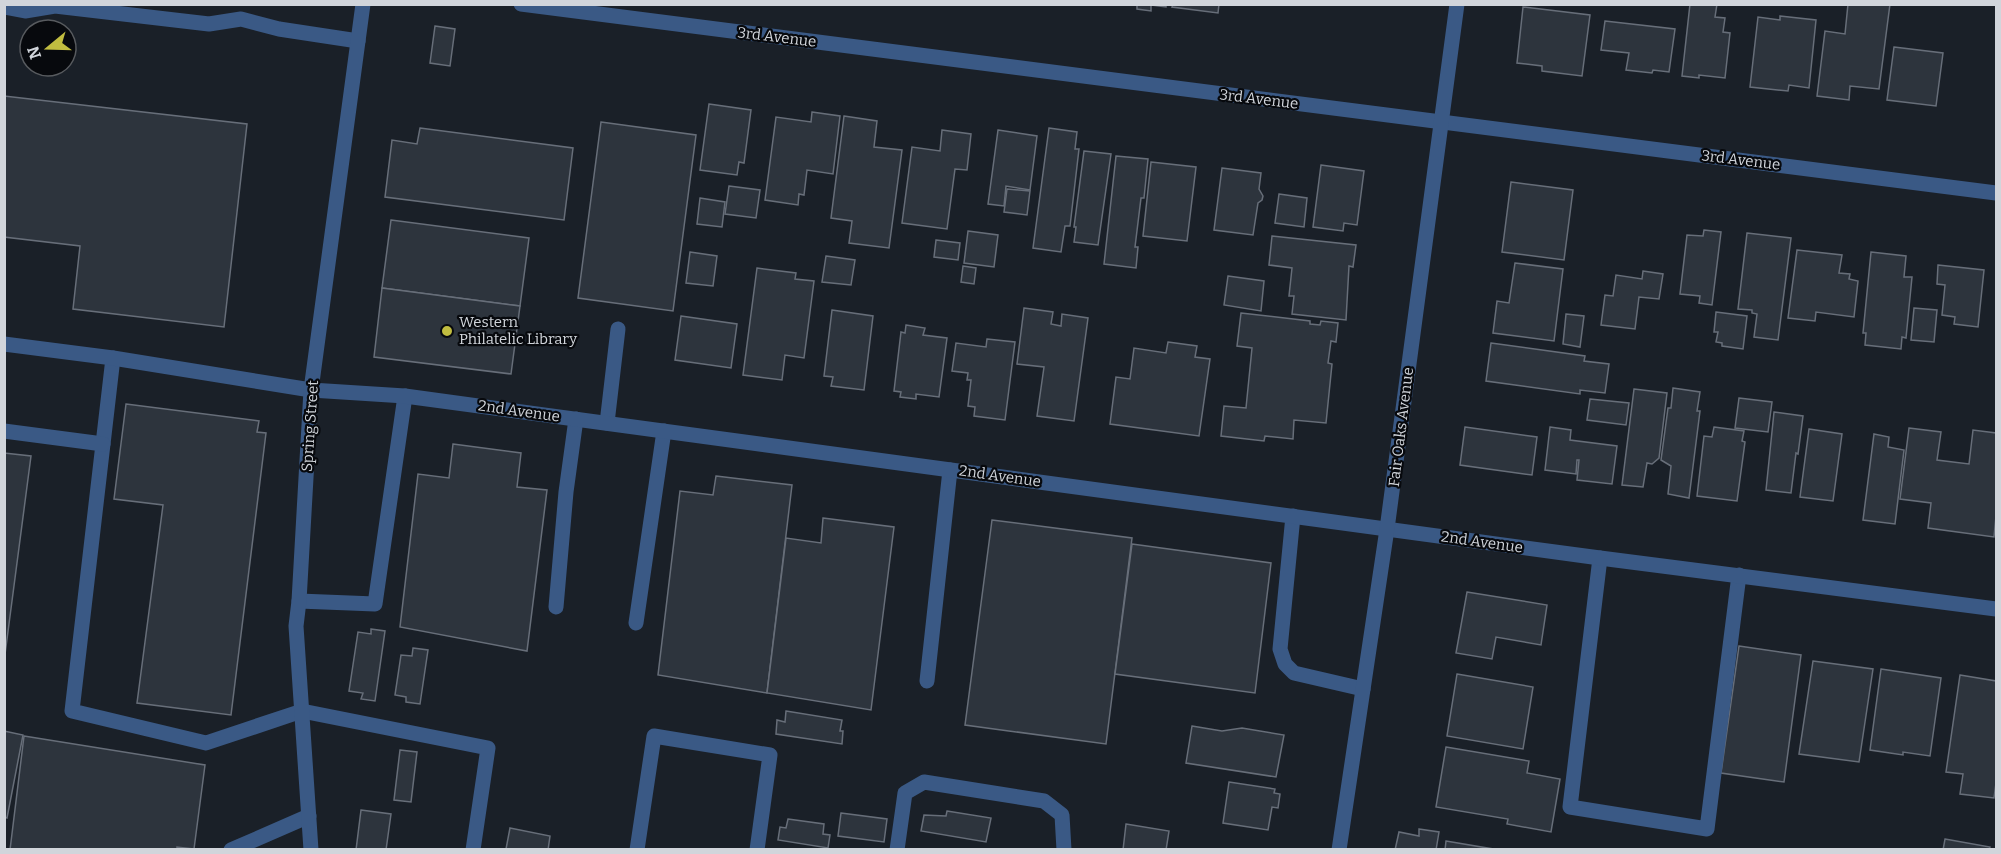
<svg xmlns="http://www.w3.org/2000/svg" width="2001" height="854" font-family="Bitter,serif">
  <rect width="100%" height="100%" fill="#1a2028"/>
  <g fill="#2d343d" stroke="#676e79" stroke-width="1.5">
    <polygon points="1137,4 1166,4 1166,7 1151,5 1151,11 1137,9"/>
    <polygon points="1173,4 1219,4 1218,13 1172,7"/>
    <polygon points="1690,4 1717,4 1715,17 1725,18 1723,32 1730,33 1725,78 1699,75 1699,78 1682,76"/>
    <polygon points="1848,4 1890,4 1879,89 1850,86 1849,100 1817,96 1825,31 1845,34"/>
    <polygon points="1523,7 1590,15 1582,76 1542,71 1542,66 1517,63"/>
    <polygon points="1780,16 1816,20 1809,88 1789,85 1788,91 1750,87 1758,17 1780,20"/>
    <polygon points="1605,21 1675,29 1669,72 1653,70 1652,73 1626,70 1629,53 1601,50"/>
    <polygon points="435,26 455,29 450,66 430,63"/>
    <polygon points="1894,47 1943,53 1936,106 1887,100"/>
    <polygon points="4,96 247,124 224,327 73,309 80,246 4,237"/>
    <polygon points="709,104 751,110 744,163 739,162 737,175 700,170"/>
    <polygon points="812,112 840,116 833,174 807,170 804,195 799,194 798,205 765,200 776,117 811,122"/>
    <polygon points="844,116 877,121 874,147 902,150 889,248 849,243 852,221 831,218"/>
    <polygon points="601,122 696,135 673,311 578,298"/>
    <polygon points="420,128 573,148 564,220 385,197 392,140 417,144"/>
    <polygon points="1049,128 1077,132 1075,149 1079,149 1070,226 1065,226 1061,252 1033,248"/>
    <polygon points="942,130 971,134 967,170 955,169 947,229 902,223 912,147 940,151"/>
    <polygon points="998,130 1037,136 1030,190 1006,186 1004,206 988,204"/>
    <polygon points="1084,151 1111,154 1098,245 1074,242 1076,227 1074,227"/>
    <polygon points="1116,156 1148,159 1144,198 1141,198 1135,247 1138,247 1136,268 1104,264"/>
    <polygon points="1151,162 1196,167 1187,241 1143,236"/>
    <polygon points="1321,165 1364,171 1357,225 1344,223 1343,231 1313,227"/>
    <polygon points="1222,168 1261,173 1259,189 1263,196 1262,200 1258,203 1253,235 1214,230"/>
    <polygon points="1511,182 1573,190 1564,260 1502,252"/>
    <polygon points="729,186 760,190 756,218 725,214"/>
    <polygon points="1007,189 1030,191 1027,215 1004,212"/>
    <polygon points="1279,194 1307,198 1304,227 1275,223"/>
    <polygon points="700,198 725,202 722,227 697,224"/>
    <polygon points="391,220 529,238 520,306 382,288"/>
    <polygon points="1704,230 1721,232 1712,305 1699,303 1700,296 1680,294 1687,235 1703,236"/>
    <polygon points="968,231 998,235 994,267 964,263"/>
    <polygon points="1747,233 1791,238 1778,340 1754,337 1757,314 1752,313 1752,310 1738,309"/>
    <polygon points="1272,236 1356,245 1353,267 1349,266 1346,320 1292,314 1294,296 1289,296 1292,268 1269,265"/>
    <polygon points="936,240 960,243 958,260 934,257"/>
    <polygon points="1797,250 1842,255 1839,273 1850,274 1849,279 1858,281 1854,317 1816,312 1815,321 1788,318"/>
    <polygon points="690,252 717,256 713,286 686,283"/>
    <polygon points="1871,252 1906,256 1904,277 1912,277 1906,338 1902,337 1901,349 1865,345 1866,333 1863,333"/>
    <polygon points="826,256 855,260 851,285 822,282"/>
    <polygon points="1515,263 1563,269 1554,341 1493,333 1497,301 1509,303"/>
    <polygon points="1938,265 1984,270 1978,327 1954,324 1955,317 1942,315 1945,285 1937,284"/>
    <polygon points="963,266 976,268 974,284 961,282"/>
    <polygon points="757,268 796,273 795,279 814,281 804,358 785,355 782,380 743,375"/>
    <polygon points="1643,271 1663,274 1659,299 1639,297 1635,329 1601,325 1605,295 1613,296 1616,275 1642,279"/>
    <polygon points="1228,276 1264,281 1261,311 1224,305"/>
    <polygon points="382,288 520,306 511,374 374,357"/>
    <polygon points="1024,308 1053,312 1051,324 1061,326 1062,314 1088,318 1074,421 1037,416 1044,367 1017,364"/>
    <polygon points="1914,308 1937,310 1934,342 1911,340"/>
    <polygon points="832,310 873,316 864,390 831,386 833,377 824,376"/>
    <polygon points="1716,312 1747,316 1743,349 1722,346 1722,343 1716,342 1718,332 1714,332"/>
    <polygon points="1241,313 1310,321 1310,324 1320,325 1321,321 1338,323 1336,342 1331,341 1328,363 1332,364 1326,423 1294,420 1293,439 1265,436 1264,441 1221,436 1224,406 1246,408 1252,348 1237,346"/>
    <polygon points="1566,314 1584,316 1580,347 1563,344"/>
    <polygon points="681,316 737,324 731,368 675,360"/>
    <polygon points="906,325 925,328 923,335 947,338 939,397 916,394 916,399 900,397 901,392 894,391 901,332 905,333"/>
    <polygon points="987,339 1015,342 1005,420 974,416 975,407 968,406 971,380 967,380 968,373 952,371 956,343 986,347"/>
    <polygon points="1168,342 1197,346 1195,357 1210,359 1199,436 1110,424 1116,377 1130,379 1134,348 1166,353"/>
    <polygon points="1491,343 1585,356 1584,361 1609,364 1605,393 1580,390 1580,394 1486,381"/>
    <polygon points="1673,388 1700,392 1697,411 1700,411 1689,498 1668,494 1671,466 1661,460 1668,408 1671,408"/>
    <polygon points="1634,389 1667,393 1659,458 1652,464 1647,463 1643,487 1622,485"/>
    <polygon points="1739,398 1772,402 1768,432 1735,428"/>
    <polygon points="1590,399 1629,403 1626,425 1587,420"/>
    <polygon points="126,404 259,421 257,432 266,433 231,715 137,703 163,505 114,499"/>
    <polygon points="1774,412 1803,416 1798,454 1796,453 1791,493 1766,490"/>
    <polygon points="1465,427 1537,437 1532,475 1460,465"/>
    <polygon points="1550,427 1571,430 1570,440 1617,446 1612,484 1577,480 1579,460 1577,460 1576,474 1545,470"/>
    <polygon points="1714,427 1744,431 1742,441 1745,442 1737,501 1697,496 1704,436 1712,437"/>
    <polygon points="1909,428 1941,432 1937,460 1969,464 1973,430 1996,433 1996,516 1994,537 1928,528 1931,503 1900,499"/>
    <polygon points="1809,429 1842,434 1833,501 1800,497"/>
    <polygon points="1874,434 1889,437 1888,447 1904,450 1895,524 1863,520"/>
    <polygon points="453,444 521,453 517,487 547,490 527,651 400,627 418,474 449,478"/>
    <polygon points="4,453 31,456 4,662"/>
    <polygon points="716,476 792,485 767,693 658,675 680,491 713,495"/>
    <polygon points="823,518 894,527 871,710 767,693 786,538 821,543"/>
    <polygon points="992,520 1132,538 1106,744 965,725"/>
    <polygon points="1132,544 1271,563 1255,693 1115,674"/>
    <polygon points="1467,592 1547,605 1541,645 1496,637 1492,659 1456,653"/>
    <polygon points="371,629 385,631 375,701 361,699 363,693 349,691 358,632 371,634"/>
    <polygon points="1739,646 1801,655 1784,782 1721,773"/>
    <polygon points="413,648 428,650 420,704 406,702 406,697 395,695 401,655 412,656"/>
    <polygon points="1813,661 1873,669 1859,762 1799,754"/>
    <polygon points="1881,669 1941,678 1930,756 1903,752 1903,755 1870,750"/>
    <polygon points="1457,674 1533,687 1523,749 1447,736"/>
    <polygon points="1960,675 1996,681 1996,783 1994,798 1960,794 1963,774 1946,772"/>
    <polygon points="786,711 842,720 840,731 843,731 842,744 776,734 777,720 785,722"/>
    <polygon points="1192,726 1222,731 1242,728 1284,735 1276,777 1186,763"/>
    <polygon points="4,731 23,735 7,818 4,817"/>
    <polygon points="24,736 205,765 194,849 177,847 177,850 10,850"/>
    <polygon points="1446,747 1529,761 1527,773 1560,779 1551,832 1507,824 1508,819 1436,807"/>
    <polygon points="400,750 417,752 411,802 394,800"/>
    <polygon points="1229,782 1275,789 1274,793 1280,794 1278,808 1272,807 1268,830 1223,823"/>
    <polygon points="361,810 391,814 386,850 356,850"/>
    <polygon points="947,811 991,818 986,842 921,831 924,815 946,816"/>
    <polygon points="841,813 887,819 884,842 838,836"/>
    <polygon points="788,819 824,824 823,834 830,835 828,848 778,840 780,827 786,828"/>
    <polygon points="1126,824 1169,831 1166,850 1123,850"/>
    <polygon points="510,828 550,836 548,850 506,849"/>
    <polygon points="1419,829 1439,832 1436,850 1395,850 1399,832 1419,836"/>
    <polygon points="1945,839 1990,847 1989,850 1943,850"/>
    <polygon points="1446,841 1493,849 1493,850 1445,850"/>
  </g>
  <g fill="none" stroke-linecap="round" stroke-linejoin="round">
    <g stroke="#3a5985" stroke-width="15">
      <polyline points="4,7 25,11 55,6 209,24 241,19 279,29 358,41"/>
      <polyline points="113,358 72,711 206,743 302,711 488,748 473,850"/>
      <polyline points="607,423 618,329"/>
      <polyline points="4,431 103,444"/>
      <polyline points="1293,516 1280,649 1285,664 1294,673 1363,689"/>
      <polyline points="1600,558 1570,807 1707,829 1739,575"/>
      <polyline points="299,601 375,604 405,396"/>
      <polyline points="556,607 566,492 576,419"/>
      <polyline points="636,623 664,431"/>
      <polyline points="927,681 950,470"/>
      <polyline points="231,850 309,816"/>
      <polyline points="637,850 654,736 770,755 757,850"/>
      <polyline points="897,850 905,793 924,782 1044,801 1062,815 1064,850"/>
    </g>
    <g stroke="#3a5985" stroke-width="15">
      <polyline points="521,4 1996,193"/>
      <polyline points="4,344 113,358 311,390 405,396 1600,558 1996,609"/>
      <polyline points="311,850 296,626 299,601 311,390 363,4"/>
      <polyline points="1339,850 1387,529 1457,4"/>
    </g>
  </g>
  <circle fill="#c1bd40" stroke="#07090d" stroke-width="2" cx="447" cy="331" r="6"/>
  <g text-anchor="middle" stroke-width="4.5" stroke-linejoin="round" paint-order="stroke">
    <g font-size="15" fill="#d1d5db" stroke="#07090d">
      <text transform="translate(777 37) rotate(7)" y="5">3rd Avenue</text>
      <text transform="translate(1259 99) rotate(7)" y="5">3rd Avenue</text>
      <text transform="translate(1741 160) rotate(7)" y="5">3rd Avenue</text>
      <text transform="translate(519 411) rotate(8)" y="5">2nd Avenue</text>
      <text transform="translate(310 426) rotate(-86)" y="5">Spring Street</text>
      <text transform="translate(1401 427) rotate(-83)" y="5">Fair Oaks Avenue</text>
      <text transform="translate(1000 476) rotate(8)" y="5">2nd Avenue</text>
      <text transform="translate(1482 542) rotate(8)" y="5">2nd Avenue</text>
    </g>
    <g font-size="15" fill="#d1d5db" stroke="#07090d" text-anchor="start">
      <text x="459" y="327">Western<tspan x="459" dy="17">Philatelic Library</tspan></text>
    </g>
  </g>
  <rect width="2001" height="854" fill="none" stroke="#d1d5db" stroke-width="12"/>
  <g transform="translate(48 48) rotate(251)"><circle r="28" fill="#07090d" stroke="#585b5f" stroke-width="1.5"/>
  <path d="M0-4.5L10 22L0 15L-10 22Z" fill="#c1bd40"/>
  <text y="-9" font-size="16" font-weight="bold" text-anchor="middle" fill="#d1d5db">N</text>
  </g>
</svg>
